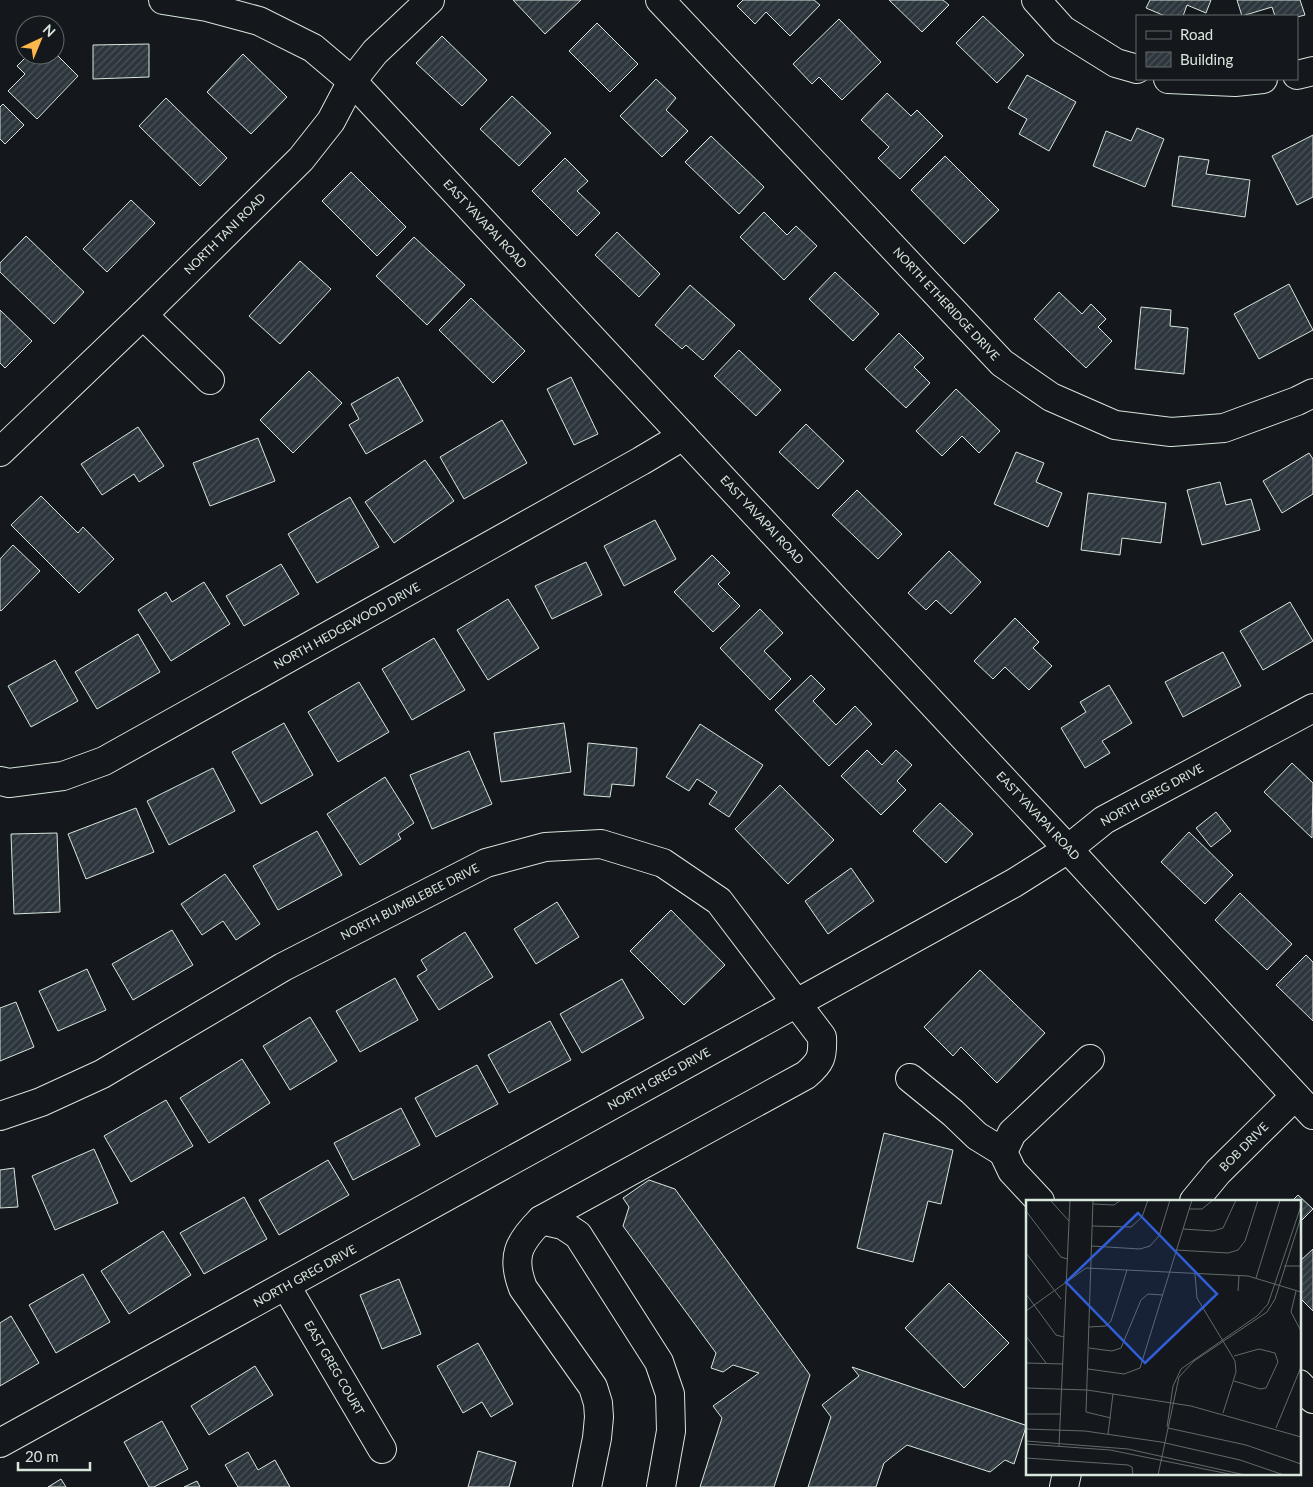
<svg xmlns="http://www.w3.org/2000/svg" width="1313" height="1487" font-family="Lato,sans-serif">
  <defs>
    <pattern id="building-hatch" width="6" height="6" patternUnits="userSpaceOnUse" patternTransform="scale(1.25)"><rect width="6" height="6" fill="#2c363c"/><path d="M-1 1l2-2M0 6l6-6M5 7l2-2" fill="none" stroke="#4a5358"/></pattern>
  </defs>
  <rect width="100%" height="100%" fill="#14181c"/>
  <g fill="url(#building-hatch)" stroke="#d8e6dc">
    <polygon points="513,0 581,0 545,34"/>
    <polygon points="743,0 814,0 820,5 790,36 766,12 755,24 737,6"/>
    <polygon points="889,0 943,0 949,5 922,32"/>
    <polygon points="1150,0 1211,0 1206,13 1187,5 1183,16 1165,16 1146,8"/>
    <polygon points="1237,0 1300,0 1305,15 1297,17 1275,16 1272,7 1242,16"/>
    <polygon points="983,16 1024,55 997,83 956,43"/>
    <polygon points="839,19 881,62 842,100 819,77 812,84 793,64"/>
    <polygon points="597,23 638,64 610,92 569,51"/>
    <polygon points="442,36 487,80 462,106 416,63"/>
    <polygon points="149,44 149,77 93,79 93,45"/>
    <polygon points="55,53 78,76 37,119 8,91 25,74 17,66 28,55 55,55"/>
    <polygon points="243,54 287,97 251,134 207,92"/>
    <polygon points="1027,75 1076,102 1049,151 1019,134 1027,119 1008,108"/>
    <polygon points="656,79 676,98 666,110 688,131 662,157 620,116"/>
    <polygon points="887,93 911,116 917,110 943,136 900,179 878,158 889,147 861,120"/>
    <polygon points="512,96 551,133 519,166 480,129"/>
    <polygon points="166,98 227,158 200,186 139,126"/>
    <polygon points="3,104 24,125 5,144 0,139 0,107"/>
    <polygon points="1137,128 1164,139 1145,187 1093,166 1106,131 1131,141"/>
    <polygon points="1313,135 1313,197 1297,205 1272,156"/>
    <polygon points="711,136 764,187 739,214 685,162"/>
    <polygon points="945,156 999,210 964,244 911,190"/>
    <polygon points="1179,156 1209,160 1206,174 1250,180 1245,217 1172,206"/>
    <polygon points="565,158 588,181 577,191 600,213 577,236 532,191"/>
    <polygon points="351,172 406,227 377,256 322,201"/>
    <polygon points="131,200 155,223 107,272 83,249"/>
    <polygon points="764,212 787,235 796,226 817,246 784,280 740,237"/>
    <polygon points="617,232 660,274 639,297 595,255"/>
    <polygon points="26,236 84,292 54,324 0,272 0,263"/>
    <polygon points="414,237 465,285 427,325 376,276"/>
    <polygon points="300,261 331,289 280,344 249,316"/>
    <polygon points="835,272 879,314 853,341 809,299"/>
    <polygon points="1289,284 1313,330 1259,359 1234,314"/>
    <polygon points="690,285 735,325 703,360 686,345 682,349 655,325"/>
    <polygon points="1059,292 1082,314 1091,304 1106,319 1098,327 1112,341 1086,368 1034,319"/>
    <polygon points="471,298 525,351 493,383 439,330"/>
    <polygon points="1141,307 1171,310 1170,326 1188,328 1184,374 1135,369"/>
    <polygon points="0,310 32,341 5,368 0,363"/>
    <polygon points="899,333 924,358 914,367 930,383 906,408 865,369"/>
    <polygon points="739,350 781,390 756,416 714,376"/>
    <polygon points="309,371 342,403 293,453 260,420"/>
    <polygon points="398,377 423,421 366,454 349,425 359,419 351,404"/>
    <polygon points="571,377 598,434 574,445 547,389"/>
    <polygon points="956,389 1000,431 979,453 962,436 942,456 916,431"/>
    <polygon points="502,420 527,463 464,499 440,457"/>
    <polygon points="806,424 844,461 818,489 779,452"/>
    <polygon points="138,427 164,466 139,482 134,474 102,495 81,464"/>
    <polygon points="258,438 275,481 210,506 193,463"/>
    <polygon points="1016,452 1044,463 1036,482 1062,493 1048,527 994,504"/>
    <polygon points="1309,453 1313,459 1313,494 1282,513 1263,481"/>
    <polygon points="425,460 454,501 394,543 365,502"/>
    <polygon points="1220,482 1226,505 1251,499 1260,530 1202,545 1187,490"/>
    <polygon points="857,490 902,534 878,559 832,515"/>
    <polygon points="1088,493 1166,503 1161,543 1122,538 1120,555 1081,550"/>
    <polygon points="41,496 78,533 83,527 114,559 79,593 11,525"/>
    <polygon points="350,497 379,547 317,583 288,534"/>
    <polygon points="655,520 676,559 624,586 604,546"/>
    <polygon points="13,545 40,571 1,611 0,610 0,559"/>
    <polygon points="949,551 981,582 951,614 936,600 926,610 908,593"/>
    <polygon points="712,555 730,573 718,584 740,606 713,632 674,592"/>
    <polygon points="586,562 602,595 552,619 535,586"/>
    <polygon points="281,564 299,594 244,626 226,596"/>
    <polygon points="204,582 230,624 171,661 138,610 166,592 172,602"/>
    <polygon points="508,599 539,648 488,680 457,630"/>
    <polygon points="1290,602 1313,641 1263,670 1240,631"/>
    <polygon points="760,609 783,633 764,651 791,679 770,700 720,648"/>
    <polygon points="1015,618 1039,642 1033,648 1052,666 1029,690 1005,667 993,679 974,661"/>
    <polygon points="138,634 160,672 97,709 75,672"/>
    <polygon points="434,638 465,690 412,720 382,669"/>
    <polygon points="1223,652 1241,686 1183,717 1165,682"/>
    <polygon points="55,660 78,701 31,727 8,686"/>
    <polygon points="811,675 825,689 813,701 836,725 855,706 872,724 829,766 775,710"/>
    <polygon points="359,682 389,732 338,762 308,712"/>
    <polygon points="1109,685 1132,723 1102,741 1110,753 1085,768 1061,728 1086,712 1080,702"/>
    <polygon points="284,723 313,775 261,804 232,752"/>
    <polygon points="564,723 571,772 501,782 494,733"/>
    <polygon points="700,724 763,765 729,817 709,804 717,792 697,779 689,791 666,777"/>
    <polygon points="588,743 637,748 634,786 612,784 610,797 584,795"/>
    <polygon points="867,750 882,765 896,750 912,765 897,781 906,790 881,815 841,776"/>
    <polygon points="469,751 492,804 432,829 410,775"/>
    <polygon points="1292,763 1313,783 1312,838 1264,792"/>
    <polygon points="213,768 235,811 169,845 147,801"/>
    <polygon points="385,777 414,823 398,834 401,839 360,865 327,814"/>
    <polygon points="780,785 834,840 788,884 735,829"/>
    <polygon points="940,803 973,834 946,863 913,831"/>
    <polygon points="136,808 154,852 86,879 68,834"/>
    <polygon points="1216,812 1231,831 1211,847 1196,828"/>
    <polygon points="317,831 342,875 278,910 253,866"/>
    <polygon points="1189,832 1233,875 1205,904 1161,862"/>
    <polygon points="57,833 60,912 14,914 11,834"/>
    <polygon points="851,868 874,901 828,934 805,901"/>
    <polygon points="225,874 260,924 236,940 223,921 202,935 181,904"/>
    <polygon points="1240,893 1292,944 1267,970 1215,920"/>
    <polygon points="557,902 579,937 536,964 514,929"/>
    <polygon points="671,910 725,965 684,1005 630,951"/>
    <polygon points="172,930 193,965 133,1000 112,964"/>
    <polygon points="465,932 493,977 439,1010 417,976 427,970 421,960"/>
    <polygon points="1306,955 1313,962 1313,1021 1276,985"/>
    <polygon points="87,969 106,1010 58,1031 39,991"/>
    <polygon points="980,970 1045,1033 997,1083 961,1047 953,1056 924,1027"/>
    <polygon points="395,978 418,1020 360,1052 336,1011"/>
    <polygon points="622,979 644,1018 582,1053 560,1014"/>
    <polygon points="16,1002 34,1047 0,1061 0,1008"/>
    <polygon points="310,1017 337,1061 290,1090 263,1046"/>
    <polygon points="550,1021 571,1060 509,1093 488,1055"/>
    <polygon points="242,1059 270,1103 209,1143 180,1098"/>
    <polygon points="477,1065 498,1104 436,1137 415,1098"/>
    <polygon points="166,1100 193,1146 131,1182 104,1136"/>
    <polygon points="401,1108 420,1145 353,1180 334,1143"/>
    <polygon points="884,1133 953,1150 941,1204 928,1201 913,1262 857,1248"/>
    <polygon points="94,1149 118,1203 55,1230 32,1176"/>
    <polygon points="328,1160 349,1195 279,1235 259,1200"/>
    <polygon points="14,1168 18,1207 0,1208 0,1170"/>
    <polygon points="649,1180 675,1189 810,1375 774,1487 700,1487 722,1418 713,1406 759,1373 733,1365 723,1372 711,1368 716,1353 623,1226 629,1207 623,1198"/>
    <polygon points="1298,1195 1313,1209 1299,1223 1299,1201 1292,1201"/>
    <polygon points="244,1197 267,1239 204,1274 180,1233"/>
    <polygon points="163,1231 191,1275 129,1314 101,1271"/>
    <polygon points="1313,1249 1313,1311 1299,1297 1299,1262"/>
    <polygon points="83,1274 110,1322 56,1353 29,1305"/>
    <polygon points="399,1279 421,1334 382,1349 360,1295"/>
    <polygon points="949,1283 1009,1343 964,1388 905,1328"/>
    <polygon points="11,1316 39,1363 0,1386 0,1323"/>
    <polygon points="478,1343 513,1404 491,1417 482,1402 463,1413 437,1366"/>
    <polygon points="255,1366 273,1395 209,1435 191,1406"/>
    <polygon points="852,1367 1025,1425 1026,1427 1014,1464 1005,1460 990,1472 907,1445 884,1463 876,1487 808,1487 831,1417 822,1405 859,1376"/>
    <polygon points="162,1421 188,1469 154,1487 149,1487 124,1442"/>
    <polygon points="478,1451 516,1462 509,1487 468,1487"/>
    <polygon points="248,1452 258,1470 275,1460 290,1487 238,1487 225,1465"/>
    <polygon points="61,1479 66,1487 48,1487"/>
    <polygon points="197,1481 200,1487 184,1487"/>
  </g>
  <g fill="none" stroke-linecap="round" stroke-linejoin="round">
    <g stroke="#d8e6dc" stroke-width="30">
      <g id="minor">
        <polyline points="163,0 207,7 259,21 313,48 352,81 1068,849 1313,1115"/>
        <polyline points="660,0 1002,363 1051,397 1115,425 1171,432 1224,428 1297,401 1313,393"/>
        <polyline points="1036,0 1063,30 1116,63 1137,69"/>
        <polyline points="1297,75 1313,71"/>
        <polyline points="1168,79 1235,82 1263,79"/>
        <polyline points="143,315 210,380"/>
        <polyline points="0,452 143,315 301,159 331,121 352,81 375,52 430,0"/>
        <polyline points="0,781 9,783 63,776 104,761 641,461 683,436"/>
        <polyline points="910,1078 953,1113 977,1136 1003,1152"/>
        <path d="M0 1116 41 1102 102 1074 283 967 486 863 545 847 601 844 663 863 719 901 822 1037C823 1057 821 1062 806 1075L541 1220C518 1243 511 1257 523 1288L593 1387 598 1403 599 1417 597 1438 587 1487"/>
        <polyline points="1040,1201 1012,1171 1003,1152 1012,1133 1090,1059"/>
        <polyline points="1194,1201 1218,1172 1295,1096"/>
        <polyline points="541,1220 563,1225 578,1235 659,1362 670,1394 671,1431 661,1487"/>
        <polyline points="286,1286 382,1449"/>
        <polyline points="1299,1384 1313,1399"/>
        <polyline points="0,1443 1014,883 1068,849 1104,820 1313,708"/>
        <polyline points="1064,1487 1067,1473"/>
      </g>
    </g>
    <use href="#minor" stroke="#14181c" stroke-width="28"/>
  </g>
  <g text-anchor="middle" stroke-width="4" stroke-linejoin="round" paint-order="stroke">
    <g font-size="12" fill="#d8e6dc" stroke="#14181c">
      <text transform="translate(485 224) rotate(47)" y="4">EAST YAVAPAI ROAD</text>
      <text transform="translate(225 234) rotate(-45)" y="4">NORTH TANI ROAD</text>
      <text transform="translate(946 304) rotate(47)" y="4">NORTH ETHERIDGE DRIVE</text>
      <text transform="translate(762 520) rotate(47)" y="4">EAST YAVAPAI ROAD</text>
      <text transform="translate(347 626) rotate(-29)" y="4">NORTH HEDGEWOOD DRIVE</text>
      <text transform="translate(1152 795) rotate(-29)" y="4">NORTH GREG DRIVE</text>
      <text transform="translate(1038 816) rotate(47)" y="4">EAST YAVAPAI ROAD</text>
      <text transform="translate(410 902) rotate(-27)" y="4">NORTH BUMBLEBEE DRIVE</text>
      <text transform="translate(659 1079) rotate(-29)" y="4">NORTH GREG DRIVE</text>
      <text transform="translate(1244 1147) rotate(-45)" y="4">BOB DRIVE</text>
      <text transform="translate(305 1276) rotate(-29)" y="4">NORTH GREG DRIVE</text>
      <text transform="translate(334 1368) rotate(60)" y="4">EAST GREG COURT</text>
    </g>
  </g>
  <g transform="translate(1026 1200)">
    <rect width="275" height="275" fill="#14181c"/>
    <path fill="none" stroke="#626a69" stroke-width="1" d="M24 0 43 21M67 0 60 212 85 218M67 4 88 5 95 0M163 9H176L187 0M0 11 35 57 41 59M66 26 105 27 116 17 122 0M157 29 187 31 197 28 210 0M65 46 114 49 124 46 133 36 144 0M150 50 202 53 212 50 219 41 232 0M0 53 35 99M258 66H275M169 74 171 98 209 161 210 172 197 213M230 78 254 0M212 91 213 76M270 91 265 112 275 131M0 94 30 135 38 137M0 111 60 68 222 76 275 92M63 127 80 126 85 121 101 70M0 136 20 163M63 148 86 151 95 148 115 100 122 94 137 95M0 163 37 164M62 169 98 174 114 168 166 0M208 181 234 189 240 188 252 162 249 153 233 149 208 156M0 188 61 190 165 206 275 237M0 214H35M141 227 147 186 155 169 231 116 242 104 275 6M142 228 220 245 275 264M250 228 275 167M0 229 59 231 135 242 214 260 258 275M82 234 87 194M0 241 102 249 219 275M0 244 84 250 208 275M33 246 44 0M0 258 102 265 106 267 107 275M11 275H33M132 275 153 177 168 161 241 112 249 99 275 17"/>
    <path fill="#305dd8" fill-opacity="0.15" stroke="#305dd8" stroke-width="2.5" d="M112 13 191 94 119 163 40 82Z"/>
    <rect width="275" height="275" fill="none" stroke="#d8e6dc" stroke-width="2.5"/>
  </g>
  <rect x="1136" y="15" width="162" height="65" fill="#14181c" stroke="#626a69"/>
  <rect x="1146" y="31" width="25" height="8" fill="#14181c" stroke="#626a69"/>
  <text x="1180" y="40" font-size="15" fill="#d8e6dc">Road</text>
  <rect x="1146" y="52" width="25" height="15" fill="url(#building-hatch)" stroke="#626a69"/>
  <text x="1180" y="65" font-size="15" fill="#d8e6dc">Building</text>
  <g transform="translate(40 40) rotate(44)"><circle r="24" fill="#14181c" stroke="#626a69"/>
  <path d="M0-4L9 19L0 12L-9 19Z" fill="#ffb74d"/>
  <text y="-8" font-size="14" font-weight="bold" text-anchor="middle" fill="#d8e6dc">N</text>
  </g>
  <path d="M18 1462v8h72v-8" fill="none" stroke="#d8e6dc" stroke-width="2.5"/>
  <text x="25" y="1462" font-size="15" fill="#d8e6dc" stroke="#14181c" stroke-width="4" paint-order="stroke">20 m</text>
</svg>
